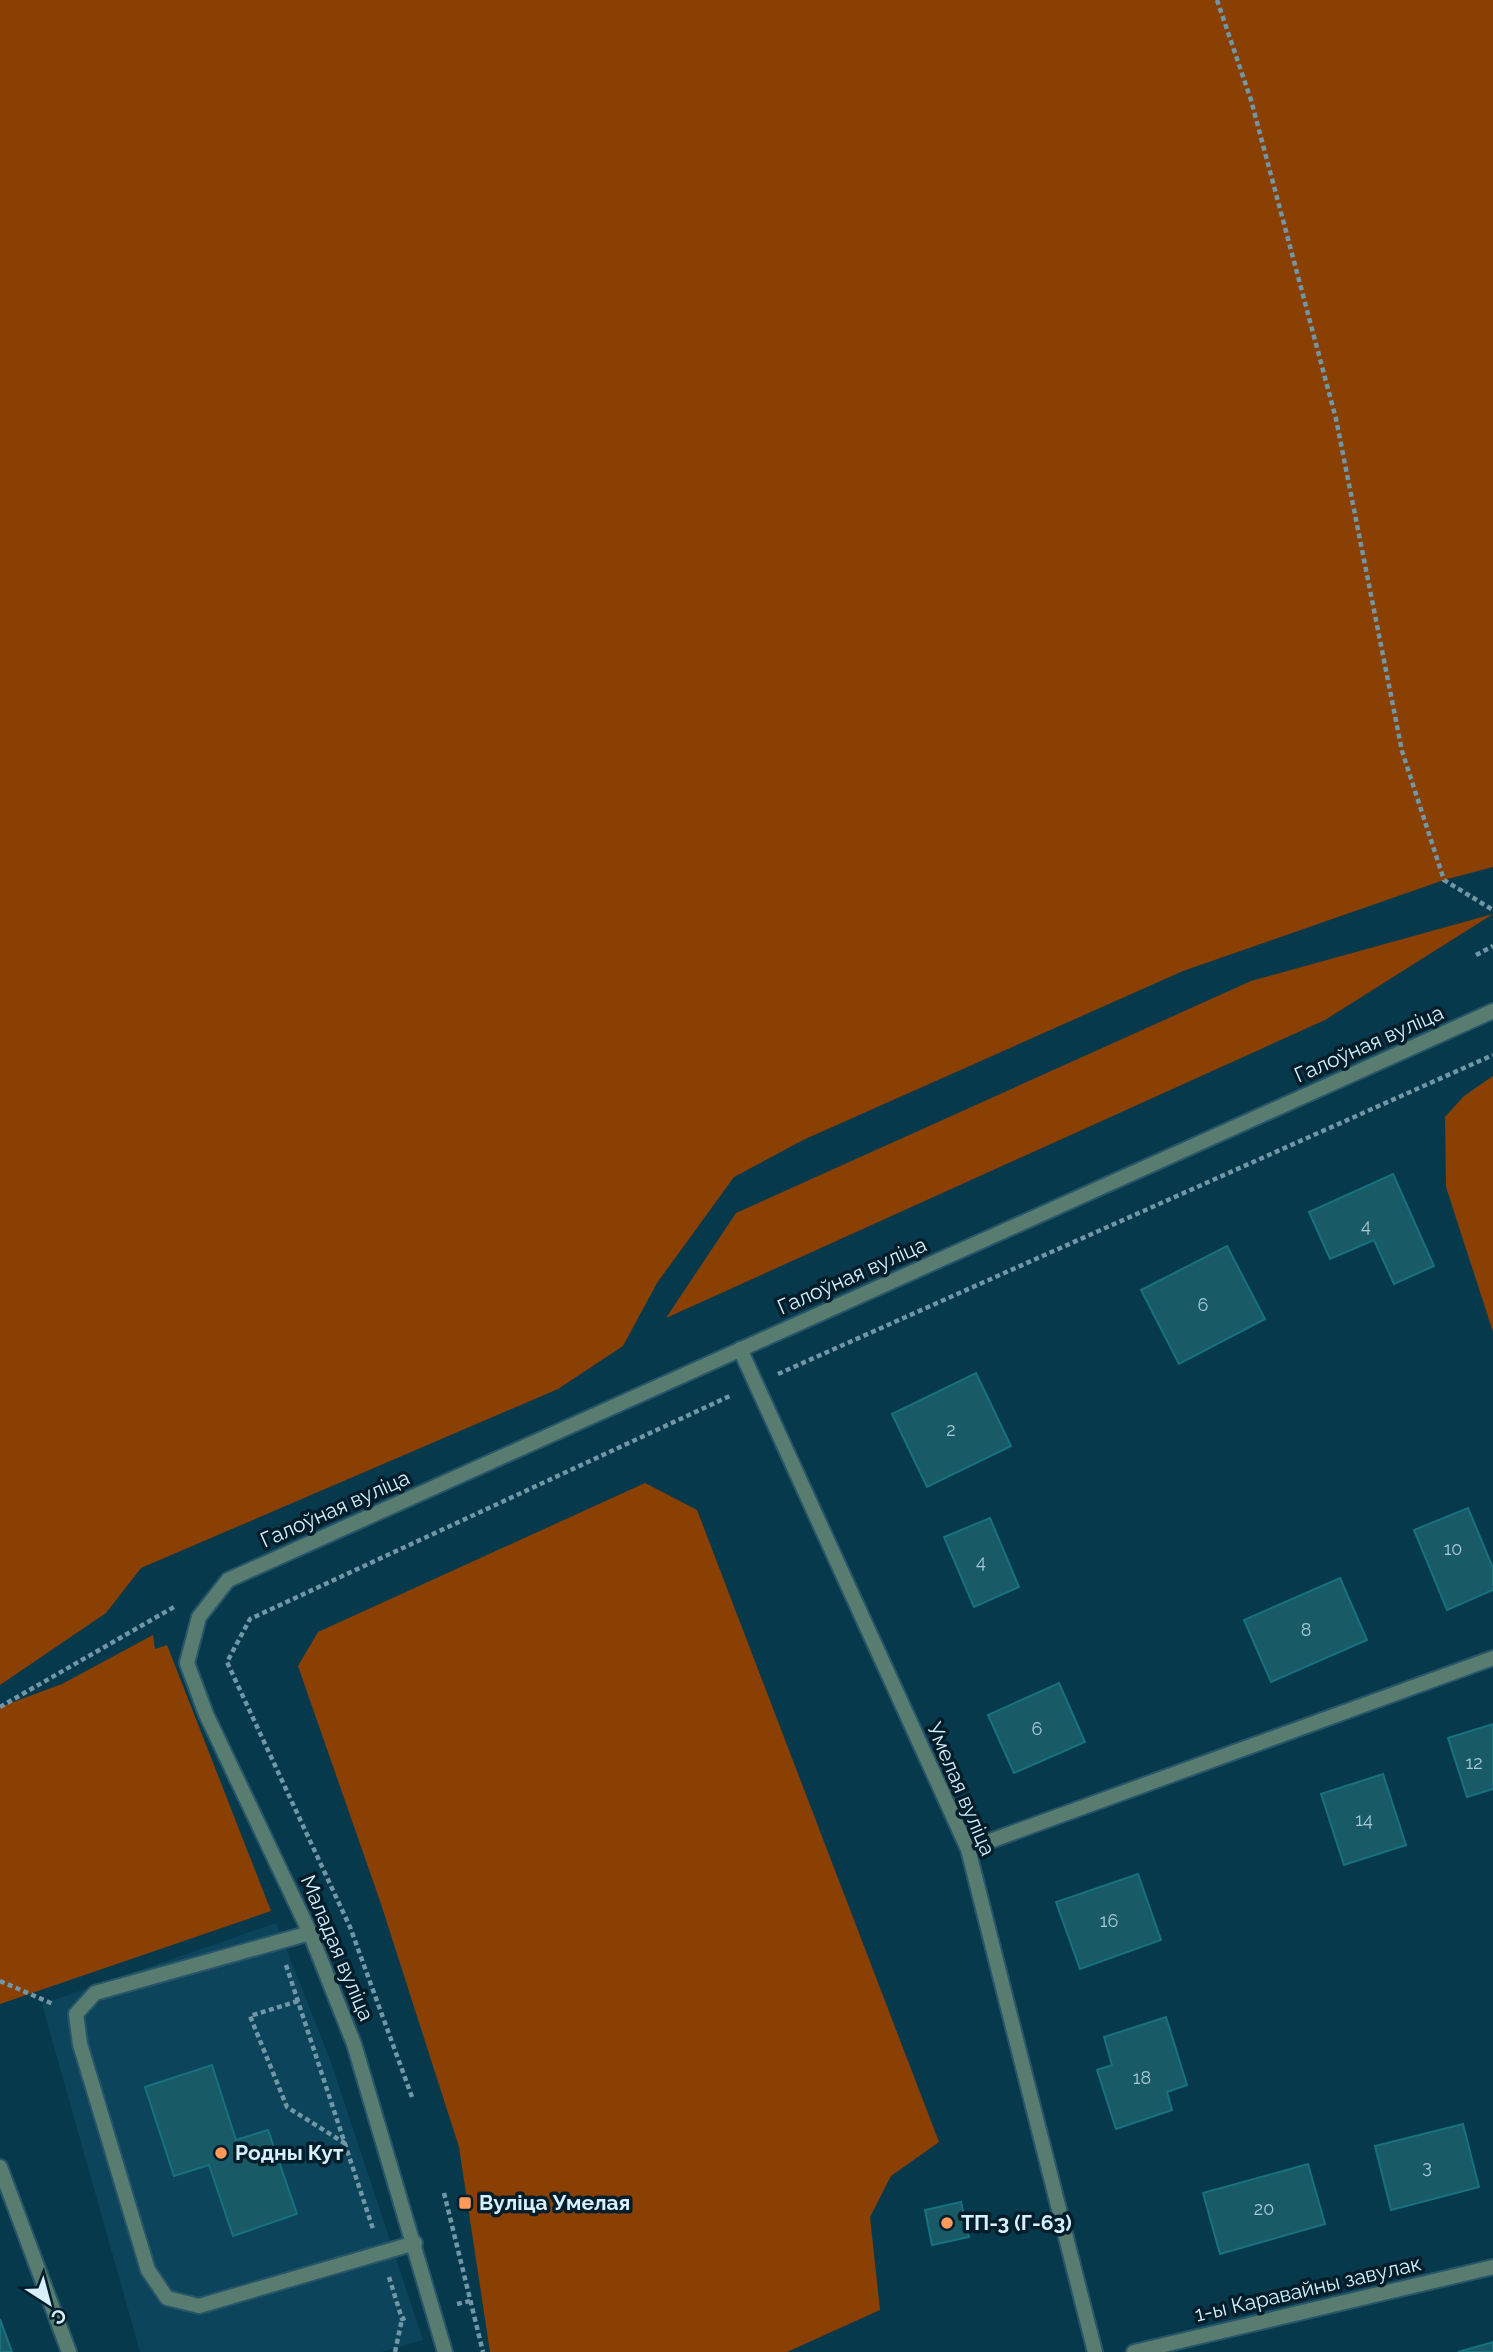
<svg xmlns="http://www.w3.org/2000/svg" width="1493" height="2352" font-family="Raleway,sans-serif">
  <rect width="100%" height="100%" fill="#07394d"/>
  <polygon fill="#0c445b" points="276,1923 331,2062 423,2340 381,2352 140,2352 42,2004"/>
  <g fill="#894002">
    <polygon points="0,0 1493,0 1493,867 1444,880 1183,971 803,1140 734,1177 657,1283 623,1346 558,1389 141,1568 106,1613 0,1685"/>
    <polygon points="1493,914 1325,1020 666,1318 736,1213 1251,981"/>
    <polygon points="1493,1076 1493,1332 1446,1187 1445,1117 1464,1096"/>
    <polygon points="645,1483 697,1510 939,2142 891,2176 870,2217 880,2310 787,2352 490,2352 459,2147 381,1904 298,1666 318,1632"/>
    <polygon points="153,1635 155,1649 167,1645 271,1911 0,2004 0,1707 62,1684"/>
  </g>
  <g fill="#185a65" stroke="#17717f" stroke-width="2">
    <polygon points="1393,1174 1434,1266 1394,1284 1374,1240 1330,1259 1309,1212"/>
    <polygon points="1227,1246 1265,1319 1179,1364 1141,1290"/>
    <polygon points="976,1373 1011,1446 927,1487 892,1414"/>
    <polygon points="1468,1508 1493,1568 1493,1590 1447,1610 1414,1530"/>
    <polygon points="990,1518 1019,1587 974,1607 944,1537"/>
    <polygon points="1340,1578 1367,1640 1271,1682 1244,1620"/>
    <polygon points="1059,1683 1085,1742 1014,1773 988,1715"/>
    <polygon points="1493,1724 1493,1789 1467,1797 1448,1738"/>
    <polygon points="1383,1774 1406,1845 1344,1865 1321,1794"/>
    <polygon points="1138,1874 1161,1940 1080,1969 1056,1902"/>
    <polygon points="1166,2017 1187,2085 1167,2092 1172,2110 1116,2129 1097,2070 1112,2065 1104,2037"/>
    <polygon points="212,2065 236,2140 268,2130 297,2214 233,2236 209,2165 174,2176 145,2087"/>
    <polygon points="1463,2124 1479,2187 1391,2210 1375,2146"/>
    <polygon points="1308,2164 1325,2224 1220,2254 1203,2193"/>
    <polygon points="961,2202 969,2237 932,2245 925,2210"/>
    <polygon points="0,2319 12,2352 0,2352"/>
    <polygon points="1493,2342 1493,2352 1458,2352"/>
  </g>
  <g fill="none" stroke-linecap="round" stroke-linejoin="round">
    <g stroke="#285669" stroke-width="18">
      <g id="service">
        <polyline points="968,1849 1493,1658"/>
        <polyline points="310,1933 95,1993 76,2014 80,2044 148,2270 167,2298 199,2306 415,2243"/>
        <polyline points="0,2167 69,2352"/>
      </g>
    </g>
    <g stroke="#285669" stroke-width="18">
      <g id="minor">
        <polyline points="740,1349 968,1849 1095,2352"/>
        <polyline points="1134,2352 1493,2267"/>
      </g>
    </g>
    <g stroke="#285669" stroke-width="18">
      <polyline id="tertiary" points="445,2352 354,2044 310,1933 206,1714 187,1663 199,1617 228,1580 1493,1011"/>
    </g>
    <g stroke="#7196a6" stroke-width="4.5" stroke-dasharray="5 3.5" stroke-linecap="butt">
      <polyline points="1217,0 1251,100 1336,419 1402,751 1444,880 1493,910"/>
      <polyline points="1476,955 1493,946"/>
      <polyline points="778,1374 1493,1055"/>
      <polyline points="0,1707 174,1607"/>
      <polyline points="286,1965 373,2229"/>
      <polyline points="0,1981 53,2004"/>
      <polyline points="298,2001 250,2016 287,2107 346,2144"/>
      <polyline points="412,2097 350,1927 227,1662 250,1619 732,1395"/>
      <polyline points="444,2193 483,2352"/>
      <polyline points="389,2277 402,2319 408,2317"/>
      <polyline points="457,2304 470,2301"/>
      <polyline points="395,2352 402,2319"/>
    </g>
    <use href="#service" stroke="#587d70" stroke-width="14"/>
    <use href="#minor" stroke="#587d70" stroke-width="14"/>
    <use href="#tertiary" stroke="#587d70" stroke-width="14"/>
  </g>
  <g fill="#ff9a5b" stroke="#031e2b" stroke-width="2.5">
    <circle cx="221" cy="2153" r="7"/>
    <rect x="458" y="2196" width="14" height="14" rx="3.5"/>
    <circle cx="947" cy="2223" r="7"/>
  </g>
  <g text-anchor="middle" stroke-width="7" stroke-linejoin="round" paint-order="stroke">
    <g font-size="18" fill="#a8cad6">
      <text x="1366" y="1232">4</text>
      <text x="1203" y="1311">6</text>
      <text x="951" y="1436">2</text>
      <text x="1453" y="1555">10</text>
      <text x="981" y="1568">4</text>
      <text x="1306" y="1636">8</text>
      <text x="1037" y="1735">6</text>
      <text x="1474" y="1769">12</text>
      <text x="1364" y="1826">14</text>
      <text x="1109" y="1927">16</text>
      <text x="1142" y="2084">18</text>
      <text x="1427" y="2173">3</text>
      <text x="1264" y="2215">20</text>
    </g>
    <g font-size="21" fill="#d8f0fc" stroke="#031e2b">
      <text transform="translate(1369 1044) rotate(-24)" y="7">Галоўная вуліца</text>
      <text transform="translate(852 1276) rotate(-24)" y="7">Галоўная вуліца</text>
      <text transform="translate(335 1509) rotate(-24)" y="7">Галоўная вуліца</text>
      <text transform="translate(961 1789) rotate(67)" y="7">Умелая вуліца</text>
      <text transform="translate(337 1948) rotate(67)" y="7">Маладая вуліца</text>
      <text transform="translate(1308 2289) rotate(-13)" y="7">1-ы Каравайны завулак</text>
    </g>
    <g font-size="21" font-weight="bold" fill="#d8f0fc" stroke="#031e2b" text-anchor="start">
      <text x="235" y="2160">Родны Кут</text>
      <text x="479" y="2210">Вуліца Умелая</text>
      <text x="961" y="2230">ТП-3 (Г-63)</text>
    </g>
  </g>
  <g transform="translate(49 2303) rotate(144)" stroke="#031e2b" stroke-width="5" paint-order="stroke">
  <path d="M0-5L12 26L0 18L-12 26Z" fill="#d8f0fc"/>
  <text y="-10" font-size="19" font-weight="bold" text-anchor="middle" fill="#d8f0fc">С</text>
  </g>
</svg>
